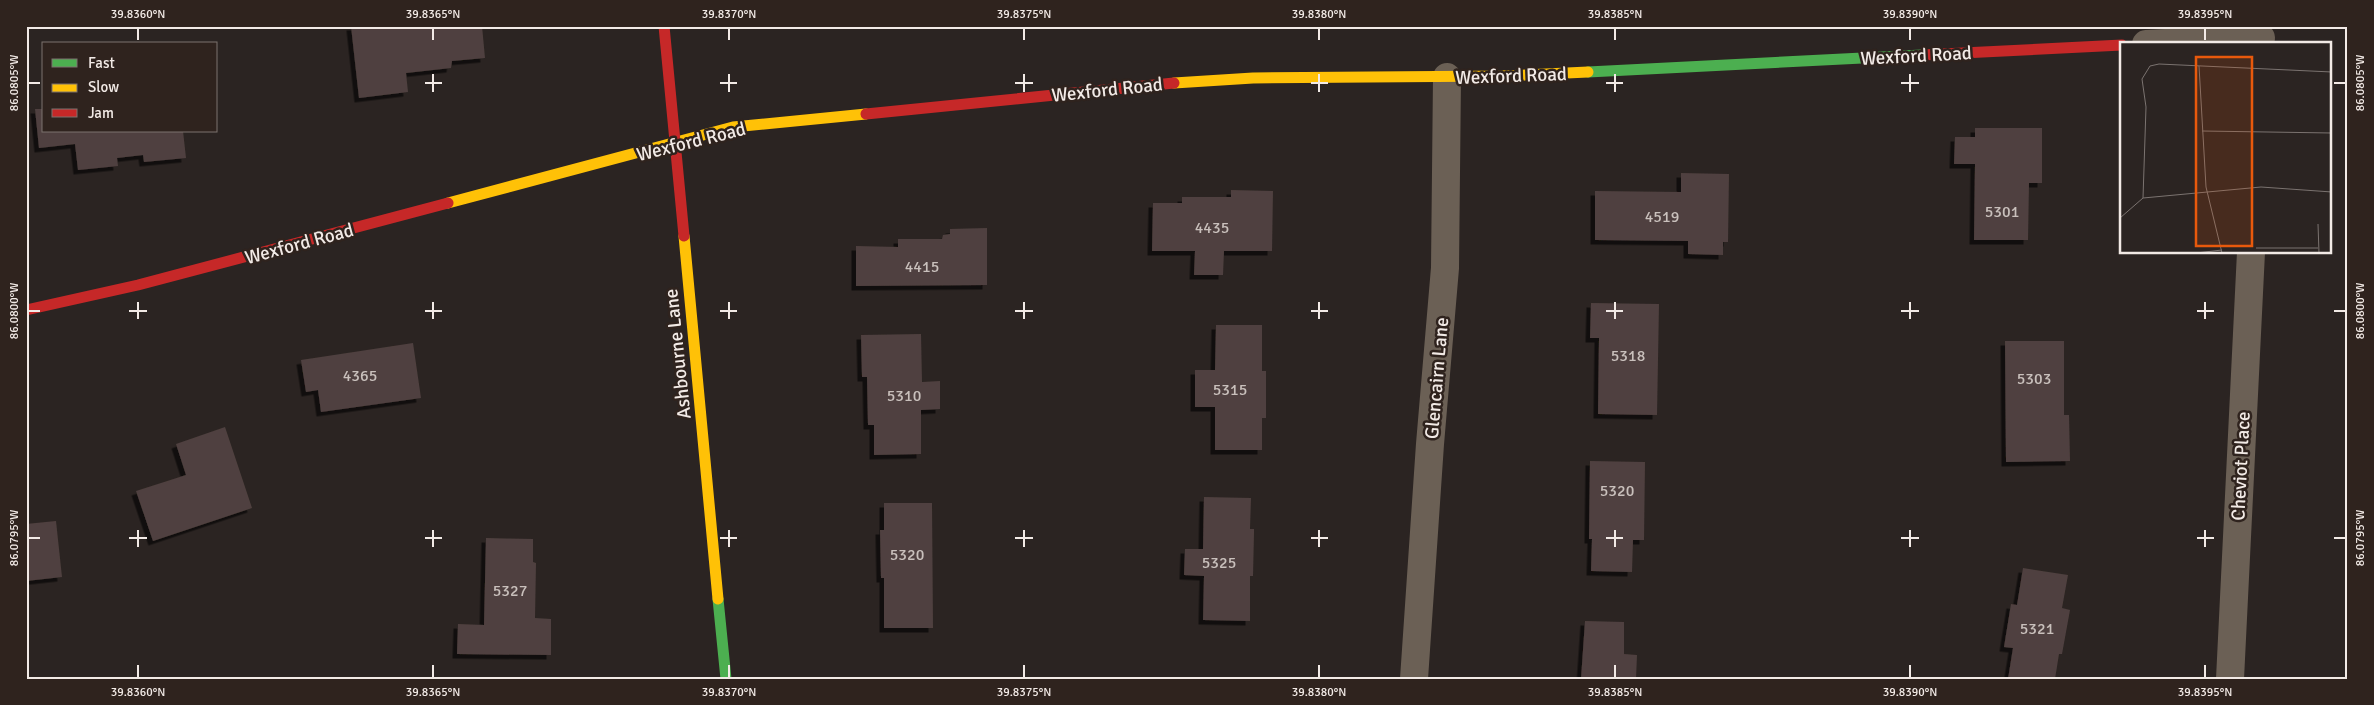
<svg xmlns="http://www.w3.org/2000/svg" width="2374" height="705" font-family="Signika,sans-serif">
  <defs>
    <filter id="shadow"><feDropShadow dx="-4.5" dy="4.5" stdDeviation="0" flood-color="#0009"/></filter>
  </defs>
  <rect width="100%" height="100%" fill="#2b2422"/>
  <g fill="#4f403f" filter="url(#shadow)">
    <polygon points="351,26 482,26 485,58 452,61 451,68 406,73 408,92 359,98"/>
    <polygon points="35,109 44,109 44,131 183,131 186,158 144,162 143,155 117,158 118,166 78,170 75,144 39,148"/>
    <polygon points="1975,128 2042,128 2042,183 2029,183 2028,240 1974,240 1975,164 1954,164 1955,137 1975,137"/>
    <polygon points="1681,173 1729,174 1728,242 1723,242 1723,255 1688,254 1688,241 1595,240 1595,191 1681,192"/>
    <polygon points="1231,190 1273,191 1272,251 1224,251 1223,275 1194,275 1195,251 1152,251 1153,203 1182,203 1182,197 1231,197"/>
    <polygon points="987,228 987,285 856,286 856,246 898,247 898,239 942,239 943,235 950,234 950,229"/>
    <polygon points="1591,303 1659,304 1657,415 1598,414 1599,338 1590,338"/>
    <polygon points="1216,325 1262,325 1262,371 1266,371 1266,418 1262,418 1262,450 1215,450 1215,407 1195,407 1195,370 1215,370"/>
    <polygon points="921,334 922,382 940,381 940,409 921,410 921,454 874,455 874,425 868,425 867,377 862,377 861,335"/>
    <polygon points="2005,341 2064,341 2064,415 2069,415 2070,461 2006,462"/>
    <polygon points="413,343 421,398 321,412 318,390 306,392 301,360"/>
    <polygon points="225,427 252,508 153,541 136,491 186,475 176,444"/>
    <polygon points="1590,461 1645,462 1644,540 1633,540 1632,572 1591,571 1592,539 1589,539"/>
    <polygon points="1204,497 1251,498 1250,529 1254,529 1254,533 1253,576 1250,576 1250,621 1203,620 1204,576 1184,575 1185,549 1203,549"/>
    <polygon points="884,503 932,503 933,628 884,628 884,578 881,578 880,530 884,530"/>
    <polygon points="56,521 62,577 26,581 26,524"/>
    <polygon points="486,538 533,539 533,562 536,563 535,618 551,619 551,655 457,654 458,624 484,625"/>
    <polygon points="2023,568 2068,575 2062,608 2070,610 2062,654 2059,654 2055,679 2008,679 2013,648 2004,647 2011,604 2017,605"/>
    <polygon points="1585,621 1624,622 1624,654 1637,655 1636,679 1581,679"/>
  </g>
  <g fill="none" stroke-linecap="round" stroke-linejoin="round">
    <g stroke="#6b6055" stroke-width="28">
      <polyline points="2146,44 2261,38"/>
      <polyline points="1414,679 1430,444 1445,268 1447,77"/>
      <polyline points="2230,679 2251,252"/>
    </g>
    <g stroke="#4caf50" stroke-width="11">
      <polyline points="1588,72 1922,55"/>
      <polyline points="718,599 726,679"/>
    </g>
    <g stroke="#ffc107" stroke-width="11">
      <polyline points="1174,83 1253,78 1503,76 1588,72"/>
      <polyline points="448,203 733,127 866,114"/>
      <polyline points="684,236 718,599"/>
    </g>
    <g stroke="#c62828" stroke-width="11">
      <polyline points="664,26 684,236"/>
      <polyline points="1922,55 2122,45"/>
      <polyline points="866,114 1174,83"/>
      <polyline points="26,310 138,285 448,203"/>
    </g>
  </g>
  <path fill="none" stroke="#f2eae6" stroke-width="2" d="M138 28V40M433 28V40M729 28V40M1024 28V40M1319 28V40M1615 28V40M1910 28V40M2205 28V40M433 74V92M729 74V92M1024 74V92M1319 74V92M1615 74V92M1910 74V92M28 83H40M425 83H442M720 83H737M1015 83H1033M1311 83H1328M1606 83H1623M1901 83H1919M2334 83H2346M138 302V319M433 302V319M729 302V319M1024 302V319M1319 302V319M1615 302V319M1910 302V319M2205 302V319M28 311H40M129 311H147M425 311H442M720 311H737M1015 311H1033M1311 311H1328M1606 311H1623M1901 311H1919M2197 311H2214M2334 311H2346M138 530V547M433 530V547M729 530V547M1024 530V547M1319 530V547M1615 530V547M1910 530V547M2205 530V547M28 538H40M129 538H147M425 538H442M720 538H737M1015 538H1033M1311 538H1328M1606 538H1623M1901 538H1919M2197 538H2214M2334 538H2346M138 665V678M433 665V678M729 665V678M1024 665V678M1319 665V678M1615 665V678M1910 665V678M2205 665V678"/>
  <g text-anchor="middle" stroke-width="5" stroke-linejoin="round" paint-order="stroke">
    <g font-size="16" fill="#c9c0bc">
      <text x="2002" y="217">5301</text>
      <text x="1662" y="222">4519</text>
      <text x="1212" y="233">4435</text>
      <text x="922" y="272">4415</text>
      <text x="1628" y="361">5318</text>
      <text x="360" y="381">4365</text>
      <text x="2034" y="384">5303</text>
      <text x="1230" y="395">5315</text>
      <text x="904" y="401">5310</text>
      <text x="1617" y="496">5320</text>
      <text x="907" y="560">5320</text>
      <text x="1219" y="568">5325</text>
      <text x="510" y="596">5327</text>
      <text x="2037" y="634">5321</text>
    </g>
    <g font-size="19" fill="#f2eae6" stroke="#2f231e">
      <text transform="translate(1916 55) rotate(-3)" y="7">Wexford Road</text>
      <text transform="translate(1511 75) rotate(-2)" y="7">Wexford Road</text>
      <text transform="translate(1107 89) rotate(-6)" y="7">Wexford Road</text>
      <text transform="translate(691 141) rotate(-14)" y="7">Wexford Road</text>
      <text transform="translate(299 243) rotate(-15)" y="7">Wexford Road</text>
      <text transform="translate(677 354) rotate(-96)" y="7">Ashbourne Lane</text>
      <text transform="translate(1436 378) rotate(-85)" y="7">Glencairn Lane</text>
      <text transform="translate(2240 466) rotate(-87)" y="7">Cheviot Place</text>
    </g>
  </g>
  <g transform="translate(2120 42)">
    <rect width="211" height="211" fill="#2b2422"/>
    <path fill="none" stroke="#7b7370" stroke-width="1" d="M79 24 86 145 102 211M82 89 212 91M23 156 26 65 22 37 30 24 39 22 212 30M0 176 23 156 141 145 212 150M198 182 199 211M136 206H198M76 211 102 208"/>
    <path fill="#e8590c" fill-opacity="0.15" stroke="#e8590c" stroke-width="2.5" d="M76 15H132V204H76Z"/>
    <rect width="211" height="211" fill="none" stroke="#f2eae6" stroke-width="2.5"/>
  </g>
  <rect width="2374" height="705" fill="none" stroke="#2f231e" stroke-width="55"/>
  <rect x="42" y="42" width="175" height="90" fill="#2f231e" stroke="#7d736e"/>
  <rect x="52" y="59" width="25" height="8" fill="#4caf50" stroke="#7d736e"/>
  <text x="88" y="68" font-size="15" fill="#f2eae6">Fast</text>
  <rect x="52" y="84" width="25" height="8" fill="#ffc107" stroke="#7d736e"/>
  <text x="88" y="92" font-size="15" fill="#f2eae6">Slow</text>
  <rect x="52" y="109" width="25" height="8" fill="#c62828" stroke="#7d736e"/>
  <text x="88" y="118" font-size="15" fill="#f2eae6">Jam</text>
  <rect x="28" y="28" width="2318" height="650" fill="none" stroke="#f2eae6" stroke-width="2"/>
  <g font-size="12" text-anchor="middle" fill="#f2eae6">
    <text x="138" y="18">39.8360°N</text>
    <text x="433" y="18">39.8365°N</text>
    <text x="729" y="18">39.8370°N</text>
    <text x="1024" y="18">39.8375°N</text>
    <text x="1319" y="18">39.8380°N</text>
    <text x="1615" y="18">39.8385°N</text>
    <text x="1910" y="18">39.8390°N</text>
    <text x="2205" y="18">39.8395°N</text>
    <text transform="translate(2360 83) rotate(-90)" y="4">86.0805°W</text>
    <text transform="translate(14 83) rotate(-90)" y="4">86.0805°W</text>
    <text transform="translate(2360 311) rotate(-90)" y="4">86.0800°W</text>
    <text transform="translate(14 311) rotate(-90)" y="4">86.0800°W</text>
    <text transform="translate(2360 538) rotate(-90)" y="4">86.0795°W</text>
    <text transform="translate(14 538) rotate(-90)" y="4">86.0795°W</text>
    <text x="138" y="696">39.8360°N</text>
    <text x="433" y="696">39.8365°N</text>
    <text x="729" y="696">39.8370°N</text>
    <text x="1024" y="696">39.8375°N</text>
    <text x="1319" y="696">39.8380°N</text>
    <text x="1615" y="696">39.8385°N</text>
    <text x="1910" y="696">39.8390°N</text>
    <text x="2205" y="696">39.8395°N</text>
  </g>
</svg>
